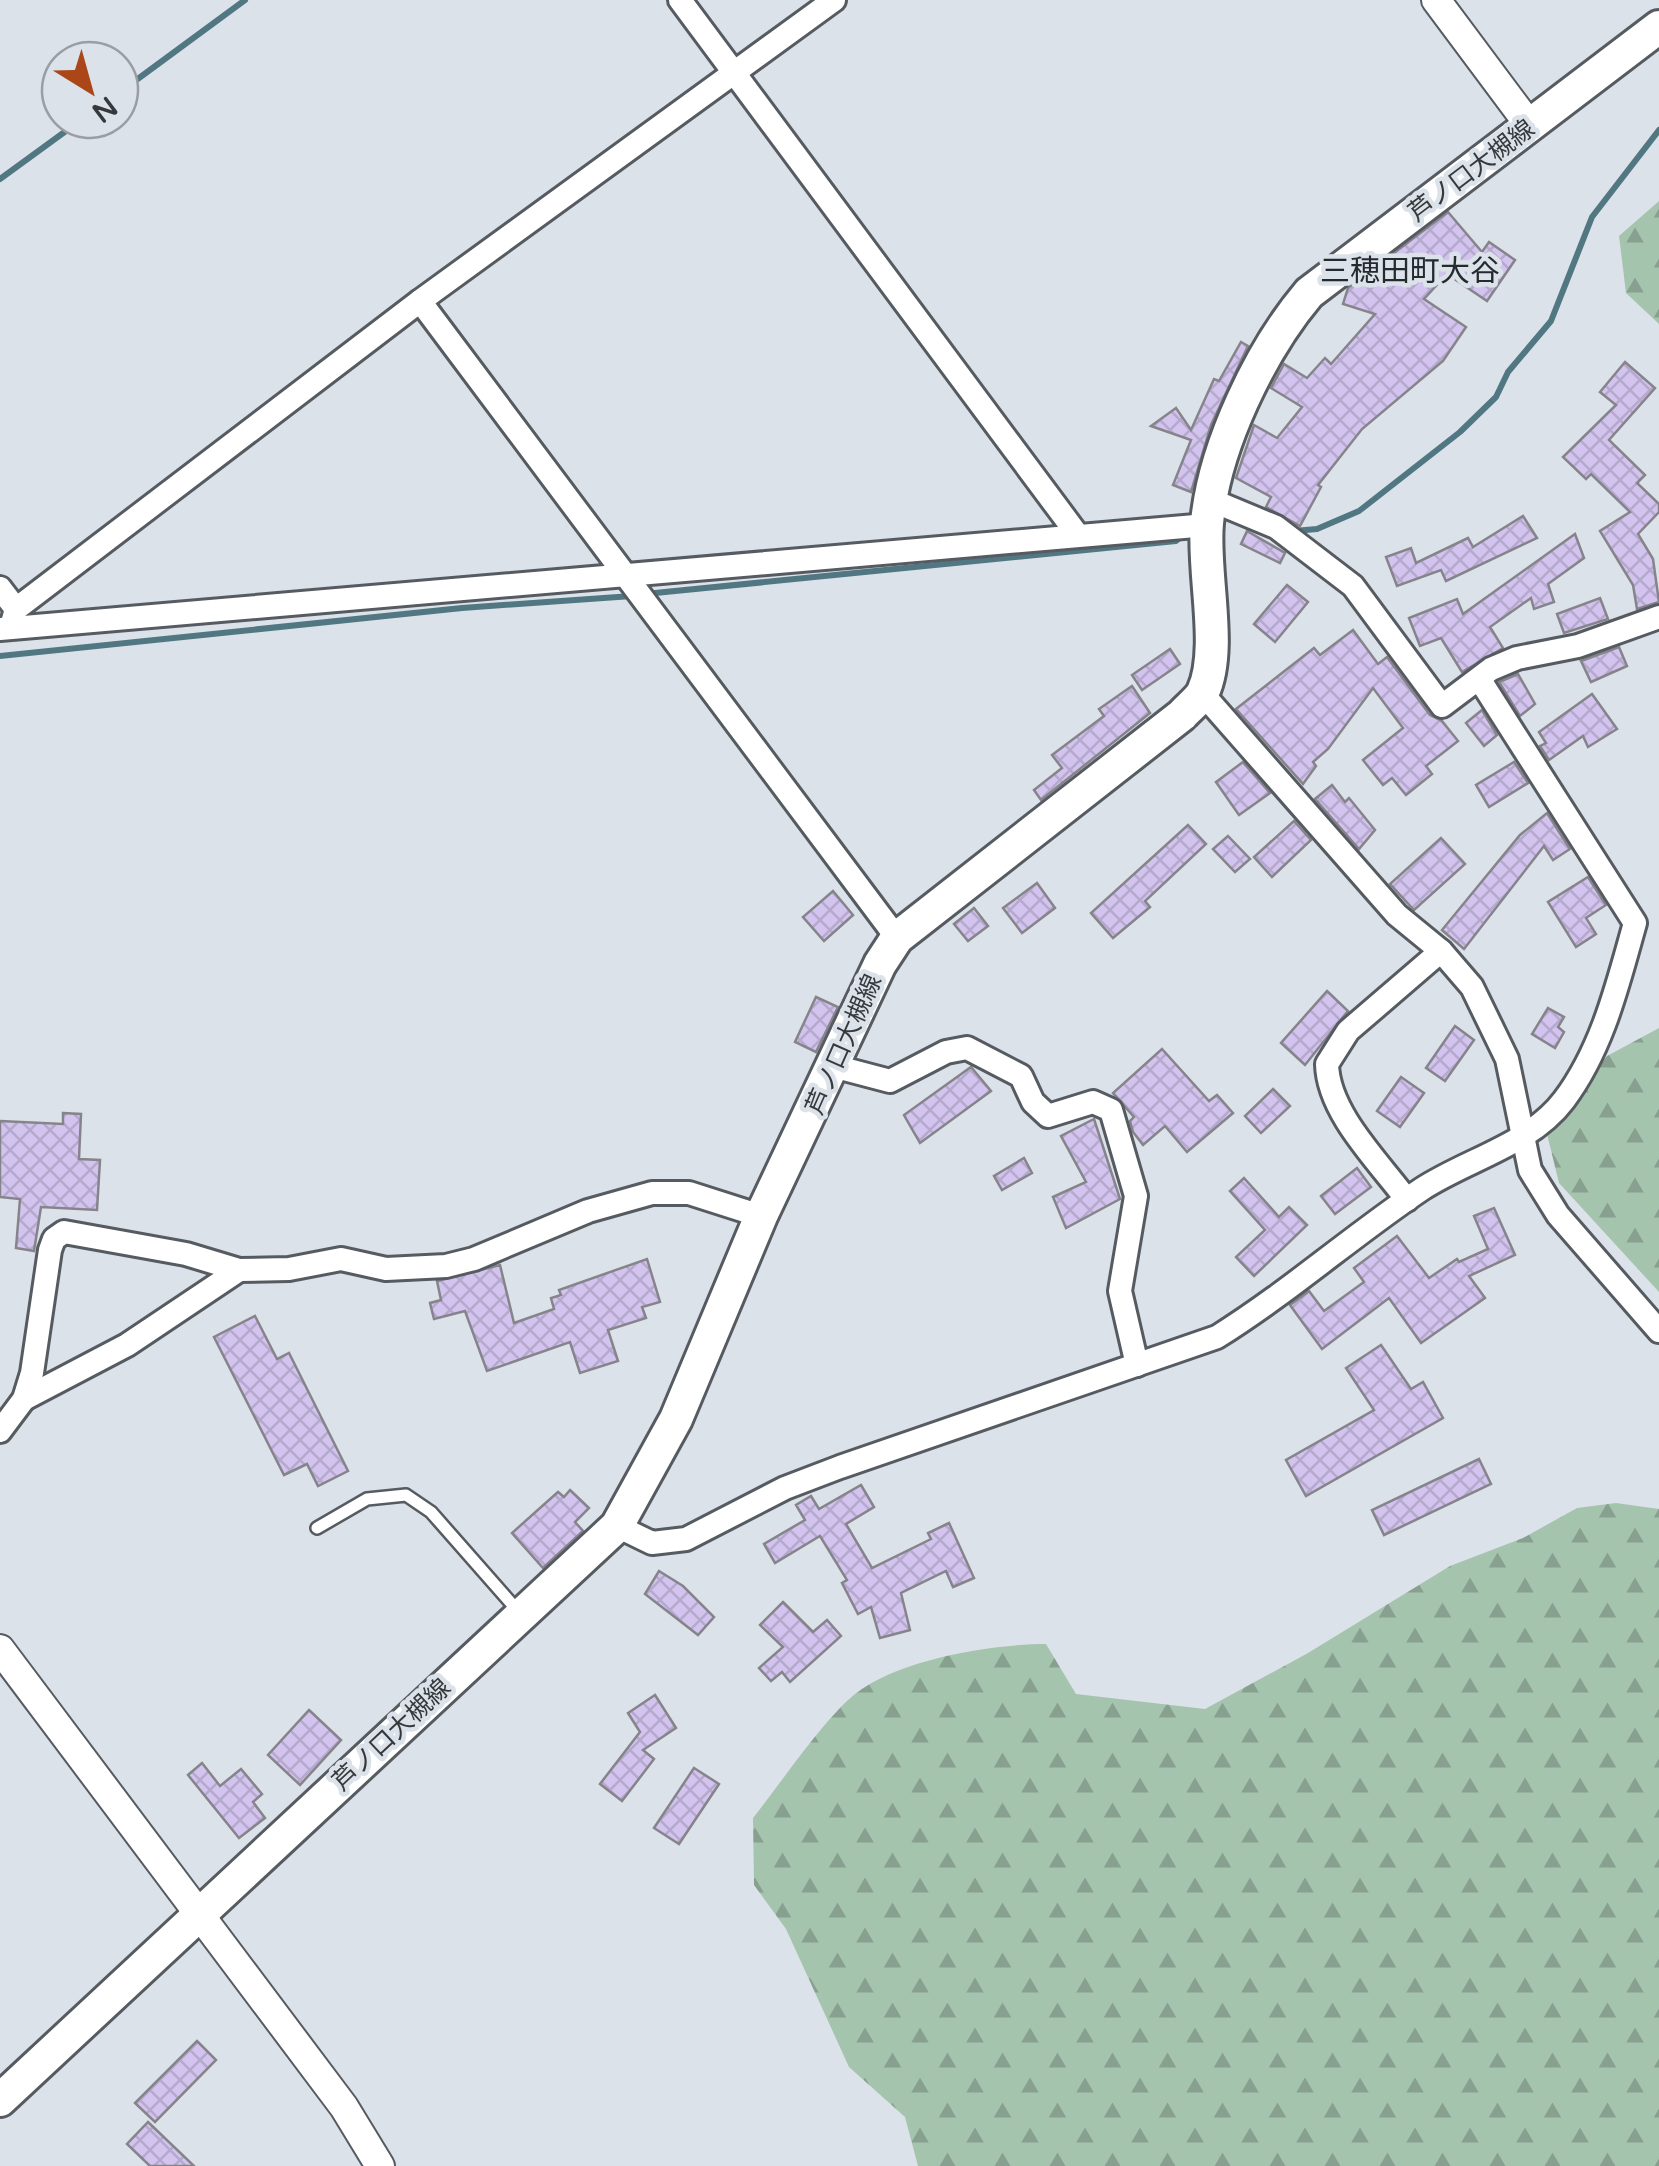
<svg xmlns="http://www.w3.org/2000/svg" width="1659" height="2166" font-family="'Varela Round','Noto Sans JP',sans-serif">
  <defs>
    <pattern id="forest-firs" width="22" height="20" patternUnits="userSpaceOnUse" patternTransform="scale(2.5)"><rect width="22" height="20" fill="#a5c4ae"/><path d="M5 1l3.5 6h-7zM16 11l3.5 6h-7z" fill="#87a08f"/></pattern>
    <pattern id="building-cross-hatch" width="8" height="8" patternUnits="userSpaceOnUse" patternTransform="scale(2.5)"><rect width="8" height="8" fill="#d3c4ef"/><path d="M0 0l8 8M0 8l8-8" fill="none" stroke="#b6a9ce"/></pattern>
  </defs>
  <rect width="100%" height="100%" fill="#dce2e9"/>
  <g fill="url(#forest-firs)">
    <polygon points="1659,201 1659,324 1626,293 1619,236"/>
    <polygon points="1659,1028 1659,1292 1559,1183 1547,1134 1607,1056"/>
    <path d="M1616 1503 1659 1509V2166H918L905 2117 849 2067 786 1929 754 1885 753 1818C780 1784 824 1719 855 1694 899 1659 992 1644 1046 1644L1076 1694 1205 1709 1308 1653 1450 1566 1523 1538 1577 1508Z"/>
  </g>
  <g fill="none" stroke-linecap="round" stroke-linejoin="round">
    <g stroke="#517782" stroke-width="6">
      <polyline points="120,92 245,0"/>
      <polyline points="0,179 81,120"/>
      <polyline points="1294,531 1317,529 1359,511 1460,432 1496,397 1508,372 1551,321 1592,217 1659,130"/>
      <polyline points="645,594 1176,541 1182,536"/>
      <polyline points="0,656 462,608 632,596"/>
    </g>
  </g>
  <g fill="url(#building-cross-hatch)" stroke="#86848b" stroke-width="2.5">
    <polygon points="1448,212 1482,252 1489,242 1515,260 1487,301 1447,274 1424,299 1466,327 1443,361 1362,429 1318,485 1321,487 1300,526 1266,507 1271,497 1236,478 1254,425 1277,438 1302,407 1271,388 1284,364 1307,378 1325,358 1331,364 1375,314 1343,304 1348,288"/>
    <polygon points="1241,342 1248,346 1211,425 1191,492 1173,485 1191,440 1151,426 1176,408 1191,430 1214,379 1219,381"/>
    <polygon points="1625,362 1655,388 1609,440 1645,475 1637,483 1659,504 1659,512 1638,534 1653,559 1659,602 1637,609 1633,585 1600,531 1630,512 1591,474 1586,479 1563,457 1616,405 1600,392"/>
    <polygon points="1523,516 1537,538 1446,581 1441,570 1397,586 1386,557 1411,548 1416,563 1468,538 1473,547"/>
    <polygon points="1247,531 1285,553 1280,563 1241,544"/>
    <polygon points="1575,534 1584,558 1548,584 1554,602 1534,609 1531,598 1490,627 1503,648 1462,672 1441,638 1420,646 1409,618 1457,599 1463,614"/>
    <polygon points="1287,585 1308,602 1275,642 1254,624"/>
    <polygon points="1600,598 1608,619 1564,633 1557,614"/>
    <polygon points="1353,630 1378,664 1387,657 1430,715 1442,721 1458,741 1426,766 1432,774 1406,795 1392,778 1383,785 1363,760 1403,728 1373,688 1328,749 1313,762 1316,766 1303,784 1236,709 1314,648 1320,655"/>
    <polygon points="1619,647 1627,666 1591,682 1581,661"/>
    <polygon points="1170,649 1180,664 1142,690 1132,675"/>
    <polygon points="1518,674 1535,704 1520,716 1499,682"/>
    <polygon points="1132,686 1150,713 1041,800 1034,790 1062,768 1052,755 1104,716 1099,709"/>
    <polygon points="1592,694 1617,729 1588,747 1583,736 1549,760 1540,746 1546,743 1539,732"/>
    <polygon points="1482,710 1497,735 1484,746 1466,723"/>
    <polygon points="1243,762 1270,793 1239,815 1216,782"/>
    <polygon points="1514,762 1528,783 1489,807 1476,785"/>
    <polygon points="1332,785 1345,802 1349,798 1375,830 1359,849 1315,799"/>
    <polygon points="1547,813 1570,849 1553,860 1544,846 1464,949 1442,930 1520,835"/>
    <polygon points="1294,821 1311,840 1272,877 1254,857"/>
    <polygon points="1188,825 1206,844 1145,901 1150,907 1113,938 1091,913"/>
    <polygon points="1228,836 1250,859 1235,872 1213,849"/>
    <polygon points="1441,838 1465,864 1414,910 1390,884"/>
    <polygon points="1588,877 1606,905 1586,918 1596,934 1576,947 1548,902"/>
    <polygon points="1037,883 1055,908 1022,933 1003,908"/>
    <polygon points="833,891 853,915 824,941 803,917"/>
    <polygon points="974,908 988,926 968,941 954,924"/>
    <polygon points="1327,991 1348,1011 1305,1065 1281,1043"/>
    <polygon points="816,997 838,1007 816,1052 795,1042"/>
    <polygon points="1548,1008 1564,1017 1558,1027 1564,1032 1555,1048 1532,1034"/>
    <polygon points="1455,1026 1474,1040 1445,1081 1426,1068"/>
    <polygon points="1162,1049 1209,1101 1217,1095 1233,1113 1187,1152 1165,1126 1143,1145 1133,1132 1130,1121 1134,1117 1113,1093"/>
    <polygon points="971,1067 991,1091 920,1143 904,1115"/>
    <polygon points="1401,1077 1424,1093 1400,1127 1377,1111"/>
    <polygon points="1273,1089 1290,1106 1261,1133 1245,1116"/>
    <polygon points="63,1113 81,1114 79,1159 100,1160 97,1210 41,1207 34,1251 16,1248 20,1199 0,1197 0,1121 63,1124"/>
    <polygon points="1094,1119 1120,1199 1066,1228 1053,1197 1086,1182 1061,1136"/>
    <polygon points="1024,1158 1032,1173 1002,1190 994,1176"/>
    <polygon points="1357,1168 1371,1187 1335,1214 1321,1196"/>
    <polygon points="1244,1178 1279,1217 1289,1207 1307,1225 1254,1276 1236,1257 1265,1230 1230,1191"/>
    <polygon points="1494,1208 1515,1255 1469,1276 1485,1298 1421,1343 1389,1298 1322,1349 1290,1305 1309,1291 1324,1311 1364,1282 1354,1268 1397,1236 1429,1278 1457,1259 1459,1262 1488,1249 1474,1216"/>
    <polygon points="647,1259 660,1302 642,1307 646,1318 608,1330 618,1361 580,1373 570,1342 487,1371 465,1311 434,1319 430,1303 441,1300 437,1281 500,1265 514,1323 554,1309 551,1298 561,1295 559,1290"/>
    <polygon points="255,1316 277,1359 289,1353 348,1471 318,1486 307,1464 284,1475 214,1337"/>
    <polygon points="1381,1345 1411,1389 1423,1382 1443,1418 1306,1496 1286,1460 1374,1410 1346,1368"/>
    <polygon points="1479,1459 1491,1484 1384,1535 1372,1510"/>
    <polygon points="861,1485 874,1507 846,1524 872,1568 931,1539 928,1533 949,1523 974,1578 953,1587 946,1571 901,1593 910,1630 880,1638 871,1607 858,1614 842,1583 847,1580 820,1536 775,1563 764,1544 805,1520 796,1505 811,1496 819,1509"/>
    <polygon points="570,1490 589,1508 575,1522 583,1531 543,1568 512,1533 558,1492 564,1497"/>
    <polygon points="659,1571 683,1586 714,1617 698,1635 645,1594"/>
    <polygon points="783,1602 813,1632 827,1620 841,1636 790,1682 782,1672 771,1681 759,1668 783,1647 760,1625"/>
    <polygon points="655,1695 676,1728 643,1750 654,1759 622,1801 600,1784 640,1732 628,1713"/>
    <polygon points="309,1710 341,1740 300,1785 268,1755"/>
    <polygon points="202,1763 220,1786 241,1769 262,1794 253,1802 265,1818 239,1838 188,1775"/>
    <polygon points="694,1768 719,1784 679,1844 654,1828"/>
    <polygon points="197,2041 216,2060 155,2122 135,2103"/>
    <polygon points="148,2122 194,2166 150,2166 127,2144"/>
  </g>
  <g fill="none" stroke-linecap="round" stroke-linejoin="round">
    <g stroke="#565b61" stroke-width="16">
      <polyline id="service" points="317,1528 367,1499 406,1495 431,1512 518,1611"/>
    </g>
    <g stroke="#565b61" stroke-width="28">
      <g id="minor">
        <polyline points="680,0 1077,534"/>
        <polyline points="420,301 897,938"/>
        <polyline points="1211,500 1276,527 1353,586 1442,706 1491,669 1517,658 1578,646 1659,617"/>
        <polyline points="0,588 16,609"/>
        <polyline points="11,627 16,609 420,301 834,0"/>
        <polyline points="0,629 1207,525"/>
        <polyline points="1202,693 1397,915 1441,951 1472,987 1507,1059 1530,1170 1558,1215 1659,1331"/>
        <polyline points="833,1066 890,1081 946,1052 967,1048 1021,1076 1033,1102 1048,1116 1093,1102 1111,1110 1136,1196 1120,1291 1137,1365"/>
        <path d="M1407 1200C1379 1162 1328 1113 1327 1064L1348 1031 1441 951"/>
        <polyline points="24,1399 127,1345 239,1270"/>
        <polyline points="0,1431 24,1399 32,1373 50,1250 54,1239 64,1232 186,1254 239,1270 289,1269 341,1259 386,1269 446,1266 474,1259 588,1211 652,1193 689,1193 761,1216"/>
        <path d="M617 1526 652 1543 686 1539 785 1488 840 1467 1217 1337C1289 1292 1352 1236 1422 1189 1468 1159 1530 1145 1564 1100 1603 1048 1618 983 1635 923L1480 680"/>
      </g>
    </g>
    <g stroke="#565b61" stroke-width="32">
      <g id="tertiary">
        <polyline points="1436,0 1530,126"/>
        <polyline points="0,1649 344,2107 380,2166"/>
      </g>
    </g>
    <g stroke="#565b61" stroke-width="38">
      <path id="secondary" d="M0 2100 617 1526 676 1419 761 1216 880 964 897 938 1182 715C1188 708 1199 700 1203 692 1223 649 1202 571 1207 523 1214 447 1260 351 1309 293L1659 27"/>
    </g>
    <use href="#service" stroke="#fff" stroke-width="11"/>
    <use href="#minor" stroke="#fff" stroke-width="22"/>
    <use href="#tertiary" stroke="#fff" stroke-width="28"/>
    <use href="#secondary" stroke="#fff" stroke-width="32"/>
  </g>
  <g text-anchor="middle" stroke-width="9" stroke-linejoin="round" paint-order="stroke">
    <g font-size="25" fill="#36393b" stroke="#dce2e9">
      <text transform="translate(1471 170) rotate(-37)" y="9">芦ノ口大槻線</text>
      <text transform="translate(843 1044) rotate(-66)" y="9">芦ノ口大槻線</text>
      <text transform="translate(391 1734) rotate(-43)" y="9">芦ノ口大槻線</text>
    </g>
    <g font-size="30" fill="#252a2f" stroke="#dce2e9">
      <text x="1410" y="281">三穂田町大谷</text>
    </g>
  </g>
  <g transform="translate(90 90) rotate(143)"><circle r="48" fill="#dce2e9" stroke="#9a9ea3" stroke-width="2.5"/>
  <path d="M0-8L18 38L0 25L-18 38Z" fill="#ab4619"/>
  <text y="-15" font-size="28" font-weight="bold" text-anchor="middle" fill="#36393b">N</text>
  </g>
</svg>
